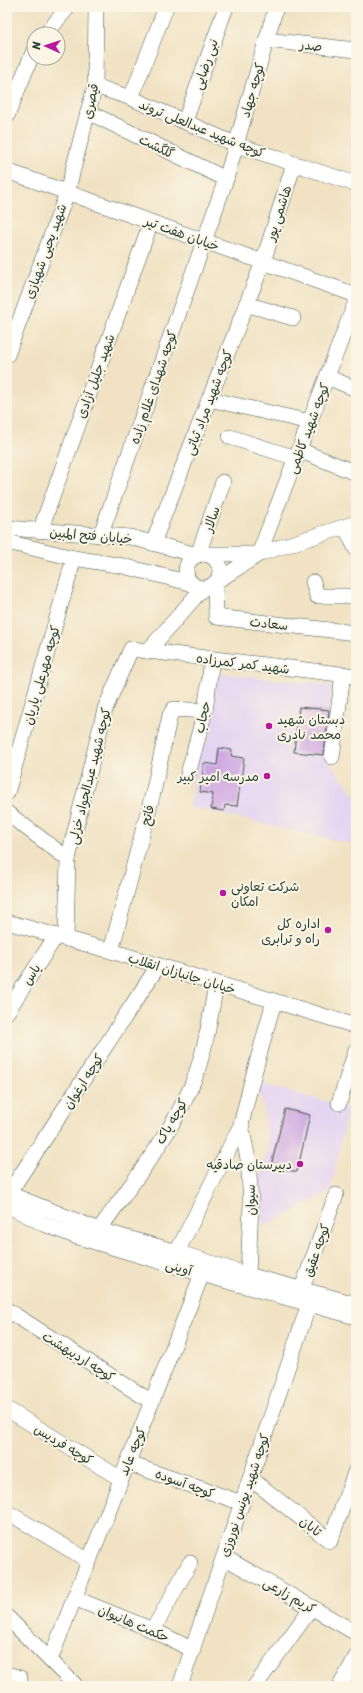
<svg xmlns="http://www.w3.org/2000/svg" width="363" height="1693" font-family="Sriracha,'Playpen Sans Arabic',sans-serif">
  <rect width="100%" height="100%" fill="#fcf5e5"/>
  <filter id="ink" filterUnits="userSpaceOnUse"><feTurbulence type="fractalNoise" baseFrequency=".025" numOctaves="2"/><feDisplacementMap in="SourceGraphic" scale="8" xChannelSelector="R" yChannelSelector="G"/><feConvolveMatrix kernelMatrix="1 2 1 2 8 2 1 2 1" color-interpolation-filters="sRGB"/></filter>
  <filter id="wash" filterUnits="userSpaceOnUse"><feTurbulence type="fractalNoise" baseFrequency=".012" numOctaves="4" result="noise"/><feDisplacementMap in="SourceGraphic" scale="16" xChannelSelector="R" yChannelSelector="G"/><feGaussianBlur stdDeviation="0.9" result="paint"/><feColorMatrix in="noise" values="0 0 0 0 0 0 0 0 0 0 0 0 0 0 0 0 0 1.4 0 .05"/><feComposite in="paint" operator="in"/></filter>
  <g filter="url(#wash)">
    <rect width="100%" height="100%" fill="#f0e2c3"/>
    <g fill="#e3d3f2">
      <polygon points="216,673 331,685 324,755 356,797 356,845 190,807 198,746 208,742"/>
      <polygon points="257,1082 348,1108 330,1192 263,1227 259,1179 268,1149 263,1105 256,1089"/>
    </g>
    <g id="blocks">
      <g fill="#cda6e2">
        <polygon points="299,707 329,710 324,755 294,752"/>
        <polygon points="219,748 232,750 231,756 244,758 237,806 225,805 224,811 211,809 213,794 200,792 204,763 217,765"/>
        <polygon points="285,1109 310,1115 297,1172 271,1166"/>
      </g>
    </g>
  </g>
  <g filter="url(#ink)">
    <use href="#blocks" fill-opacity="0" stroke="#3e5649" stroke-width="1"/>
    <g fill="none" stroke-linecap="round" stroke-linejoin="round">
      <g stroke="#3e5649" stroke-width="16">
        <g id="minor">
          <polyline points="46,34 68,7"/>
          <polyline points="266,40 356,50"/>
          <polyline points="95,86 131,98 237,145 356,184"/>
          <polyline points="131,98 166,7"/>
          <polyline points="88,112 226,179"/>
          <polyline points="7,116 34,50"/>
          <polyline points="185,121 226,7"/>
          <polyline points="7,171 356,295"/>
          <polyline points="246,304 293,318"/>
          <polyline points="7,355 67,193 85,123 95,86 96,7"/>
          <polyline points="327,377 356,389"/>
          <polyline points="209,399 310,422"/>
          <polyline points="230,437 296,458"/>
          <polyline points="299,450 356,473"/>
          <polyline points="345,527 356,549"/>
          <polyline points="7,528 130,537 197,555"/>
          <polyline points="40,531 151,222"/>
          <polyline points="101,534 226,179 276,7"/>
          <polyline points="7,542 74,558 123,566 190,583"/>
          <polyline points="153,543 263,262 294,164"/>
          <circle cx="203" cy="571" r="17"/>
          <polyline points="204,554 259,554"/>
          <polyline points="259,554 356,301"/>
          <polyline points="198,555 223,482"/>
          <polyline points="217,581 259,554 356,523"/>
          <polyline points="313,582 317,596 356,596"/>
          <polyline points="215,583 216,617 356,633"/>
          <polyline points="148,651 202,589"/>
          <polyline points="332,757 343,674"/>
          <polyline points="188,774 205,711 212,659"/>
          <polyline points="7,793 74,558"/>
          <polyline points="7,813 68,859 66,939"/>
          <polyline points="68,859 105,709 131,649 356,676"/>
          <polyline points="7,922 111,951 356,1026"/>
          <polyline points="111,951 153,793 170,715 174,709 205,711"/>
          <polyline points="7,1012 56,936"/>
          <polyline points="339,1103 356,1050"/>
          <polyline points="241,1125 248,1159 251,1204 248,1275"/>
          <polyline points="7,1193 99,1230 177,1252 248,1275 356,1304"/>
          <polyline points="7,1196 158,966"/>
          <polyline points="7,1205 44,1224 75,1236 202,1274 356,1317"/>
          <path d="M93 1236 99 1230C131 1184 168 1139 191 1087 205 1054 210 1019 216 984"/>
          <polyline points="183,1257 177,1252 241,1125 250,1088 274,1001"/>
          <polyline points="7,1310 152,1402"/>
          <polyline points="7,1409 121,1479"/>
          <polyline points="127,1463 242,1503"/>
          <polyline points="250,1478 330,1541 356,1470"/>
          <polyline points="7,1512 89,1561"/>
          <polyline points="224,1557 356,1633"/>
          <polyline points="74,1598 153,1630 193,1650"/>
          <polyline points="7,1617 76,1686"/>
          <polyline points="153,1630 190,1563"/>
          <polyline points="50,1660 202,1274"/>
          <polyline points="7,1674 20,1678 18,1686"/>
          <polyline points="180,1686 309,1304 302,1288 336,1195"/>
          <polyline points="255,1686 312,1607"/>
          <polyline points="340,1686 356,1657"/>
        </g>
      </g>
      <use href="#minor" stroke="#fff" stroke-width="15"/>
    </g>
  </g>
  <g fill="#b5179e" stroke="#fcf5e5" stroke-width="1.5">
    <circle cx="269" cy="726" r="4"/>
    <circle cx="267" cy="776" r="4"/>
    <circle cx="223" cy="893" r="4"/>
    <circle cx="328" cy="930" r="4"/>
    <circle cx="300" cy="1164" r="4"/>
  </g>
  <g text-anchor="middle" stroke-width="4" stroke-linejoin="round" paint-order="stroke">
    <g font-size="13" fill="#1f3d34" stroke="#fcf5e5">
      <text transform="translate(311 45) rotate(6)" y="5">صدر</text>
      <text transform="translate(205 64) rotate(-71)" y="5">نبی رضایی</text>
      <text transform="translate(252 90) rotate(-74)" y="5">کوچه جهاد</text>
      <text transform="translate(90 101) rotate(-78)" y="5">قیصری</text>
      <text transform="translate(202 128) rotate(22)" y="5">کوچه شهید عبدالعلی تروند</text>
      <text transform="translate(157 146) rotate(26)" y="5">گلگشت</text>
      <text transform="translate(278 213) rotate(-72)" y="5">هاشمی پور</text>
      <text transform="translate(182 233) rotate(20)" y="5">خیابان هفت تیر</text>
      <text transform="translate(45 251) rotate(-70)" y="5">شهید یحیی شهبازی</text>
      <text transform="translate(95 376) rotate(-70)" y="5">شهید جلیل آزادی</text>
      <text transform="translate(153 387) rotate(-71)" y="5">کوچه شهدای غلام زاده</text>
      <text transform="translate(208 402) rotate(-69)" y="5">کوچه شهید مراد ثباتی</text>
      <text transform="translate(308 428) rotate(-69)" y="5">کوچه شهید کاظمی</text>
      <text transform="translate(211 519) rotate(-71)" y="5">سالار</text>
      <text transform="translate(91 535) rotate(5)" y="5">خیابان فتح المبین</text>
      <text transform="translate(269 623) rotate(6)" y="5">سعادت</text>
      <text transform="translate(243 663) rotate(7)" y="5">شهید کمر کمرزاده</text>
      <text transform="translate(41 675) rotate(-74)" y="5">کوچه مهرعلی یاریان</text>
      <text transform="translate(202 717) rotate(-77)" y="5">حجاب</text>
      <text transform="translate(89 776) rotate(-76)" y="5">کوچه شهید عبدالجواد خزلی</text>
      <text transform="translate(147 815) rotate(-75)" y="5">فاتح</text>
      <text transform="translate(182 973) rotate(17)" y="5">خیابان جانبازان انقلاب</text>
      <text transform="translate(31 974) rotate(-57)" y="5">یاس</text>
      <text transform="translate(83 1081) rotate(-57)" y="5">کوچه ارغوان</text>
      <text transform="translate(171 1121) rotate(-60)" y="5">کوچه پاک</text>
      <text transform="translate(250 1200) rotate(-91)" y="5">سیوان</text>
      <text transform="translate(316 1250) rotate(-70)" y="5">کوچه عقیق</text>
      <text transform="translate(179 1267) rotate(17)" y="5">آوینی</text>
      <text transform="translate(79 1356) rotate(32)" y="5">کوچه اردیبهشت</text>
      <text transform="translate(64 1444) rotate(31)" y="5">کوچه فردیس</text>
      <text transform="translate(132 1451) rotate(-68)" y="5">کوچه عابد</text>
      <text transform="translate(185 1483) rotate(20)" y="5">کوچه آسوده</text>
      <text transform="translate(244 1495) rotate(-71)" y="5">کوچه شهید یونس نوروزی</text>
      <text transform="translate(311 1526) rotate(38)" y="5">تابان</text>
      <text transform="translate(290 1595) rotate(30)" y="5">کریم زارعی</text>
      <text transform="translate(134 1623) rotate(23)" y="5">حکمت هانیوان</text>
    </g>
    <g font-size="13" fill="#1f3d34" stroke="#fcf5e5" text-anchor="end">
      <text x="277" y="724" text-anchor="start">دبستان شهید<tspan x="277" dy="15">محمد نادری</tspan></text>
      <text x="259" y="781">مدرسه امیر کبیر</text>
      <text x="231" y="891" text-anchor="start">شرکت تعاونی<tspan x="231" dy="15">امکان</tspan></text>
      <text x="320" y="928">اداره کل<tspan x="320" dy="15">راه و ترابری</tspan></text>
      <text x="292" y="1169">دبیرستان صادقیه</text>
    </g>
  </g>
  <rect width="363" height="1693" fill="none" stroke="#fcf5e5" stroke-width="24"/>
  <g transform="translate(46 46) rotate(273)"><circle r="19" fill="#fcf5e5" stroke="#a4ab9e"/>
  <path d="M0-3L7 15L0 10L-7 15Z" fill="#b5179e"/>
  <text y="-6" font-size="11" font-weight="bold" text-anchor="middle" fill="#1f3d34">N</text>
  </g>
</svg>
